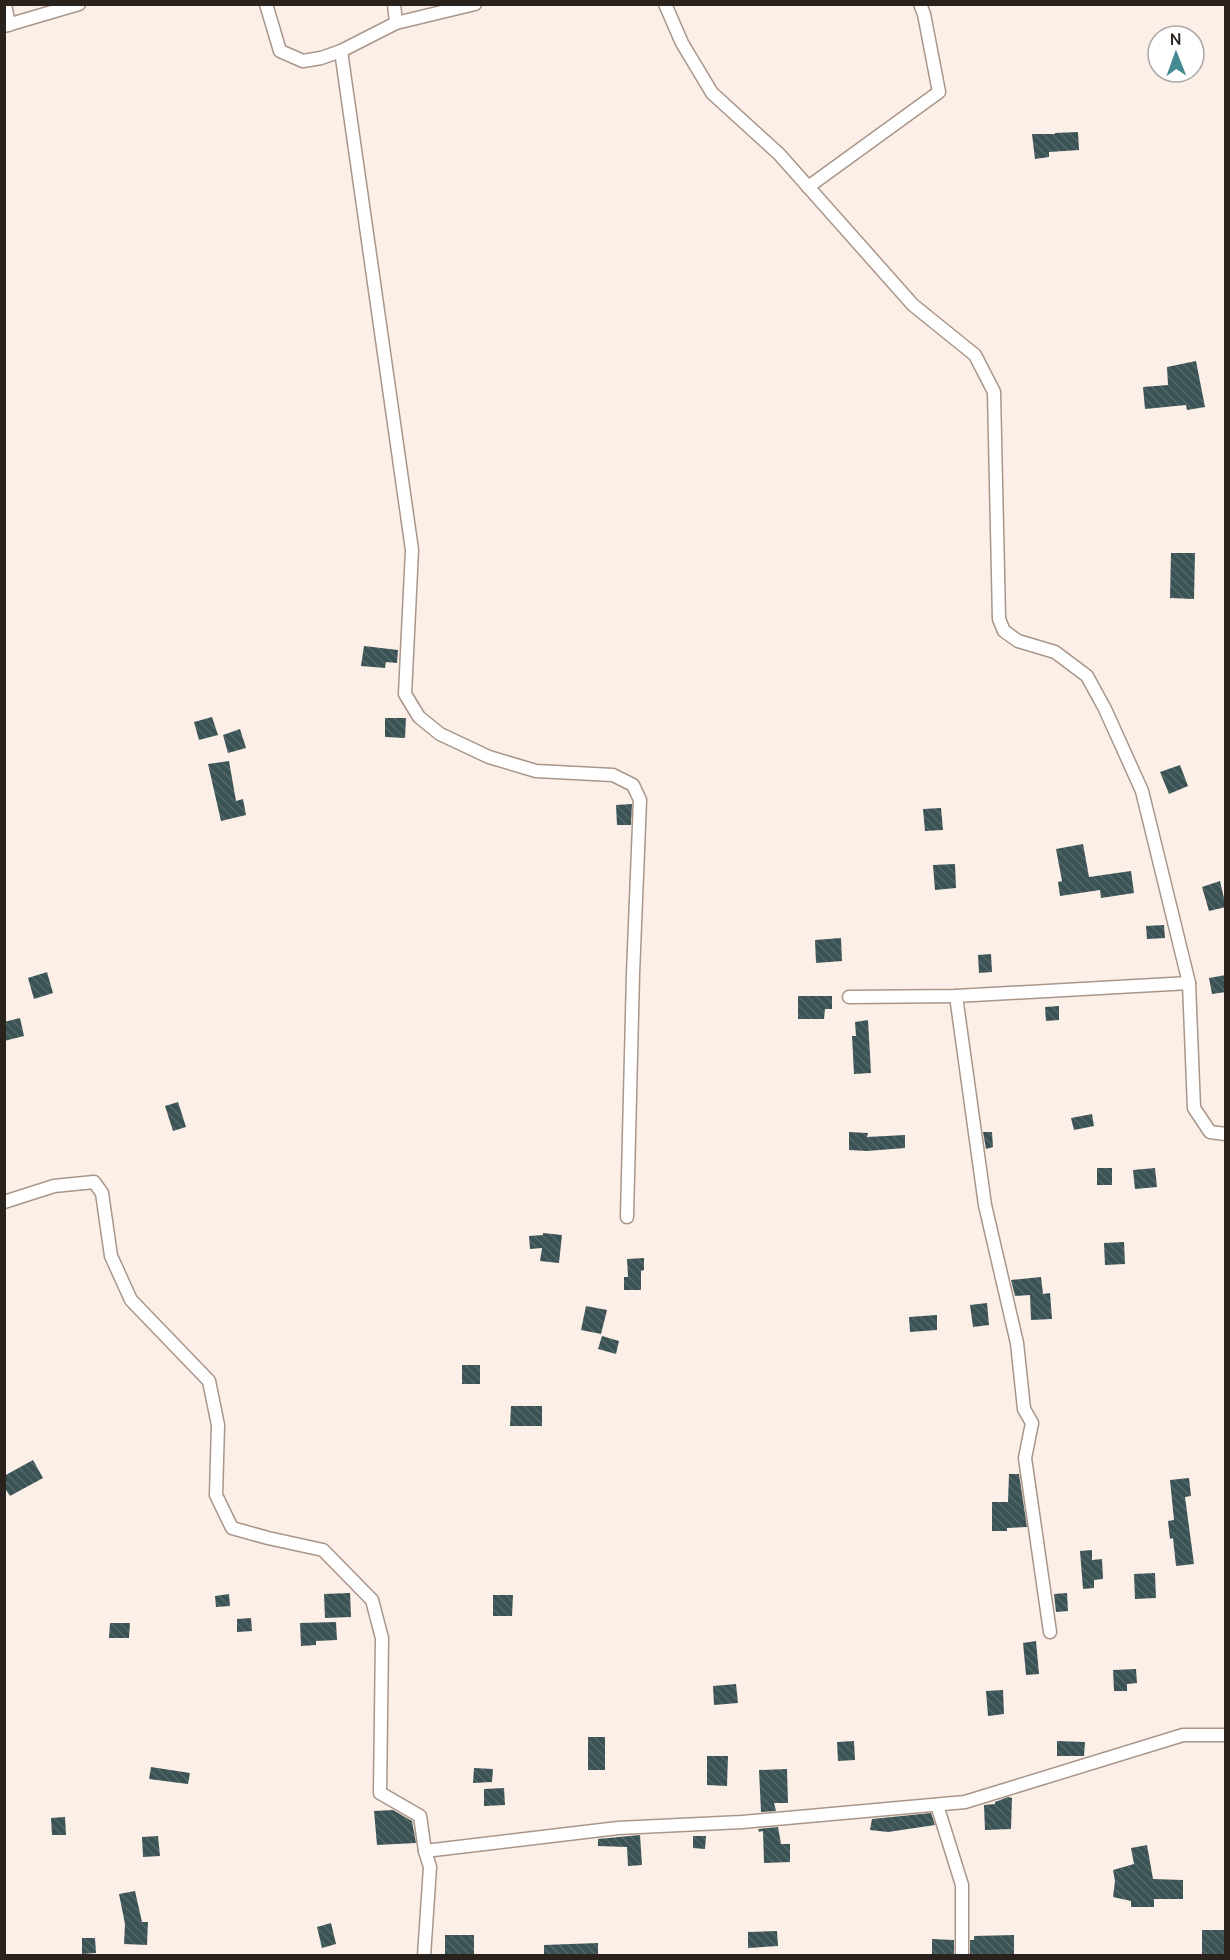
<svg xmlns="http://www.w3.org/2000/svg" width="1230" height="1960" font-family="Manrope,sans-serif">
  <defs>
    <pattern id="building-back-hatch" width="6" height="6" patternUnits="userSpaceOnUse" patternTransform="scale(1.5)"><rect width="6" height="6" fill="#3b5355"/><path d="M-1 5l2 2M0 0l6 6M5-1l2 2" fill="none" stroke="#556869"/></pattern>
  </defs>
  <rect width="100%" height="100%" fill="#fcefe7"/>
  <g fill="url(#building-back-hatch)">
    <polygon points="1078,132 1079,150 1049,152 1049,157 1035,159 1032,134 1055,134 1055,133"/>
    <polygon points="1196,361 1205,407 1187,410 1186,405 1145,409 1143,387 1168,385 1167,367"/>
    <polygon points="1171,553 1195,553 1194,599 1170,598"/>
    <polygon points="364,646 398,650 397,663 386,662 385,668 361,666"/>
    <polygon points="212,717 218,735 199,740 194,722"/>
    <polygon points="385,718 406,718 405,738 385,737"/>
    <polygon points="240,729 246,748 228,753 223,735"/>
    <polygon points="229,761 236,801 243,799 246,815 221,821 208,764"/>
    <polygon points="1180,765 1188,786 1169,794 1160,772"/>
    <polygon points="632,804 631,825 617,825 616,805"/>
    <polygon points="941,808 943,830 925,831 923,809"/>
    <polygon points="1083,844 1089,877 1131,871 1134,893 1101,898 1100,890 1060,896 1058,882 1062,881 1056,849"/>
    <polygon points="955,864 956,888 935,890 933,865"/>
    <polygon points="1220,881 1226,907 1209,911 1202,887"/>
    <polygon points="1164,925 1165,938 1147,939 1146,926"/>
    <polygon points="841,938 842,961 816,963 815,940"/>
    <polygon points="991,954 992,972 979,973 978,955"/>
    <polygon points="47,972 53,993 34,999 28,978"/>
    <polygon points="1226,975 1226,992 1212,994 1209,978"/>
    <polygon points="798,996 832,996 832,1009 825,1009 824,1019 798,1019"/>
    <polygon points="1059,1006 1059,1020 1046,1021 1045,1007"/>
    <polygon points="20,1018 24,1036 4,1041 4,1022"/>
    <polygon points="868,1020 871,1073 854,1074 852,1036 856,1036 855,1022"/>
    <polygon points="178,1102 186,1127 173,1131 165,1106"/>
    <polygon points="1092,1114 1094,1126 1074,1130 1071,1118"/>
    <polygon points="849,1132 868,1133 867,1137 905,1135 905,1148 867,1151 849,1150"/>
    <polygon points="983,1132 992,1132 993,1147 986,1149"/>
    <rect x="1097" y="1168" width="15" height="17"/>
    <polygon points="1155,1168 1157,1187 1135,1189 1133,1170"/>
    <polygon points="543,1233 562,1235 559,1263 540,1261 542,1248 530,1249 529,1236 543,1235"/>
    <polygon points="1124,1242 1125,1264 1105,1265 1104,1243"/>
    <polygon points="644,1258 644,1270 641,1271 641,1290 624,1290 624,1277 628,1277 627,1259"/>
    <polygon points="1041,1277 1043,1294 1050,1293 1052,1319 1031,1320 1030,1295 1015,1296 1011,1280"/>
    <polygon points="987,1303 989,1325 973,1327 970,1305"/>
    <polygon points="586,1306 607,1310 601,1334 581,1330"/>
    <polygon points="937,1315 937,1330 910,1332 909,1317"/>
    <polygon points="602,1336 619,1341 616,1354 598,1349"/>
    <rect x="462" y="1365" width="18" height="19"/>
    <polygon points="511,1406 542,1406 542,1426 510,1426"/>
    <polygon points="33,1460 43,1478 10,1496 4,1487 4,1476"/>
    <polygon points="1009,1474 1019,1474 1027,1527 1007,1528 1007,1531 992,1531 992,1502 1008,1502"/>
    <polygon points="1189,1478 1191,1496 1185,1497 1194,1564 1176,1566 1173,1538 1170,1539 1168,1521 1174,1520 1170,1480"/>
    <polygon points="1092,1550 1092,1560 1102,1559 1103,1579 1094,1580 1094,1588 1083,1589 1080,1551"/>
    <polygon points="1155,1573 1156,1598 1135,1599 1134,1574"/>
    <polygon points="350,1593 351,1617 325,1618 324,1594"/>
    <polygon points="1067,1593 1068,1611 1056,1612 1054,1594"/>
    <polygon points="229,1594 230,1606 216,1607 215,1596"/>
    <polygon points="493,1595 513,1595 512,1616 493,1616"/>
    <polygon points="251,1618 252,1631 237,1632 237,1619"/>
    <polygon points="336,1622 337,1640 316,1641 316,1645 301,1646 300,1623"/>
    <polygon points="110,1623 130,1623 129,1638 109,1638"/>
    <polygon points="1036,1641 1039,1674 1026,1675 1023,1643"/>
    <polygon points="1136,1669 1137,1683 1127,1684 1127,1691 1114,1691 1113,1670"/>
    <polygon points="736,1684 738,1703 714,1705 713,1686"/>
    <polygon points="1003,1690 1004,1714 988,1716 986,1691"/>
    <rect x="588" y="1737" width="17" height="33"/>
    <polygon points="854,1741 855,1760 838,1761 837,1742"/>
    <polygon points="1057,1741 1085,1742 1084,1756 1057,1756"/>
    <polygon points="707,1756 728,1756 727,1786 707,1785"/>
    <polygon points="151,1767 190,1773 188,1784 149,1779"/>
    <polygon points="474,1768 493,1769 492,1782 473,1783"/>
    <polygon points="787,1769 788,1803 774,1803 776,1811 761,1812 759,1770"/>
    <polygon points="504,1788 505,1805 484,1806 484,1789"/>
    <polygon points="1008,1797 1012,1798 1011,1829 985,1830 984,1805 995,1804 995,1802"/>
    <polygon points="393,1810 412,1821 416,1843 377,1845 374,1811"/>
    <polygon points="931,1813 935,1825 888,1832 870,1830 872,1819"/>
    <polygon points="65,1817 66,1835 52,1835 51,1818"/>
    <polygon points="778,1827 781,1844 790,1844 790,1862 764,1863 763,1831 759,1832 758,1829"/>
    <polygon points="640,1835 642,1865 628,1866 627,1847 598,1846 598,1839"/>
    <polygon points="158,1836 160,1856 143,1857 142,1837"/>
    <polygon points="693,1836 706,1836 705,1849 693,1848"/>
    <polygon points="1147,1845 1153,1879 1183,1880 1183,1899 1154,1899 1154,1907 1131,1907 1131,1901 1113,1897 1115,1881 1113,1870 1134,1864 1131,1848"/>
    <polygon points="135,1891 142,1922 148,1922 147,1945 124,1944 125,1924 119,1894"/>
    <polygon points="331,1923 336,1944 322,1948 317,1927"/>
    <rect x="1202" y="1930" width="22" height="26"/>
    <polygon points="777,1931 778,1946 748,1948 748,1932"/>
    <rect x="445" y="1935" width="29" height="21"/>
    <polygon points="1014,1935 1014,1954 970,1954 970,1940 974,1940 974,1936"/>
    <polygon points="82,1938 95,1938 96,1953 82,1954"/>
    <polygon points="932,1939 954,1940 954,1956 932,1956"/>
    <polygon points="598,1943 598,1956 544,1956 544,1945"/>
  </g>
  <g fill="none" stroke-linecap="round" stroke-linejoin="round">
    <g stroke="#a99689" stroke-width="15">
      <g id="minor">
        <polyline points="5,4 9,25"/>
        <polyline points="266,4 280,51 303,61 321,58 341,51 396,23 475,4"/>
        <polyline points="394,4 396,23"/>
        <polyline points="665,4 682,43 712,93 779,154 913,305 975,355 994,392 999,619 1004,631 1018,641 1055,652 1087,676 1105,709 1142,791 1189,983 1194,1108 1210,1132 1226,1134"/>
        <polyline points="4,26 79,4"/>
        <polyline points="341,51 412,550 405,694 419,717 440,734 489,757 536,771 613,775 633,785 640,800 633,974 627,1217"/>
        <polyline points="808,187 939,92 924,14 920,4"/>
        <polyline points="956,996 985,1205 1017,1343 1024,1409 1032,1423 1025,1458 1050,1632"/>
        <polyline points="849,997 956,996 1189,983"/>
        <polyline points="4,1202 54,1186 94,1182 102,1193 111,1256 131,1300 209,1381 218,1425 216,1495 232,1528 268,1538 323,1550 372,1600 382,1638 380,1793 420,1816 425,1851 618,1828 742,1822 965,1802 1183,1735 1226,1735"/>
        <polyline points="937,1805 962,1885 962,1956"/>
        <polyline points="424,1956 430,1867 425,1851"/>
      </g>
    </g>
    <use href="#minor" stroke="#fff" stroke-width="12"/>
  </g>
  <rect width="1230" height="1960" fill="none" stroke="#2a221d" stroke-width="12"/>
  <g transform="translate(1176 54) rotate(359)"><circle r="28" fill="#ffffff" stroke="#aaa7a5" stroke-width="1.5"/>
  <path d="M0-4.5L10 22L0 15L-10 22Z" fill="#438a92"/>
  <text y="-9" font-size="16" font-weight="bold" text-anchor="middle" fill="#2a221d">N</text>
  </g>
</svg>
